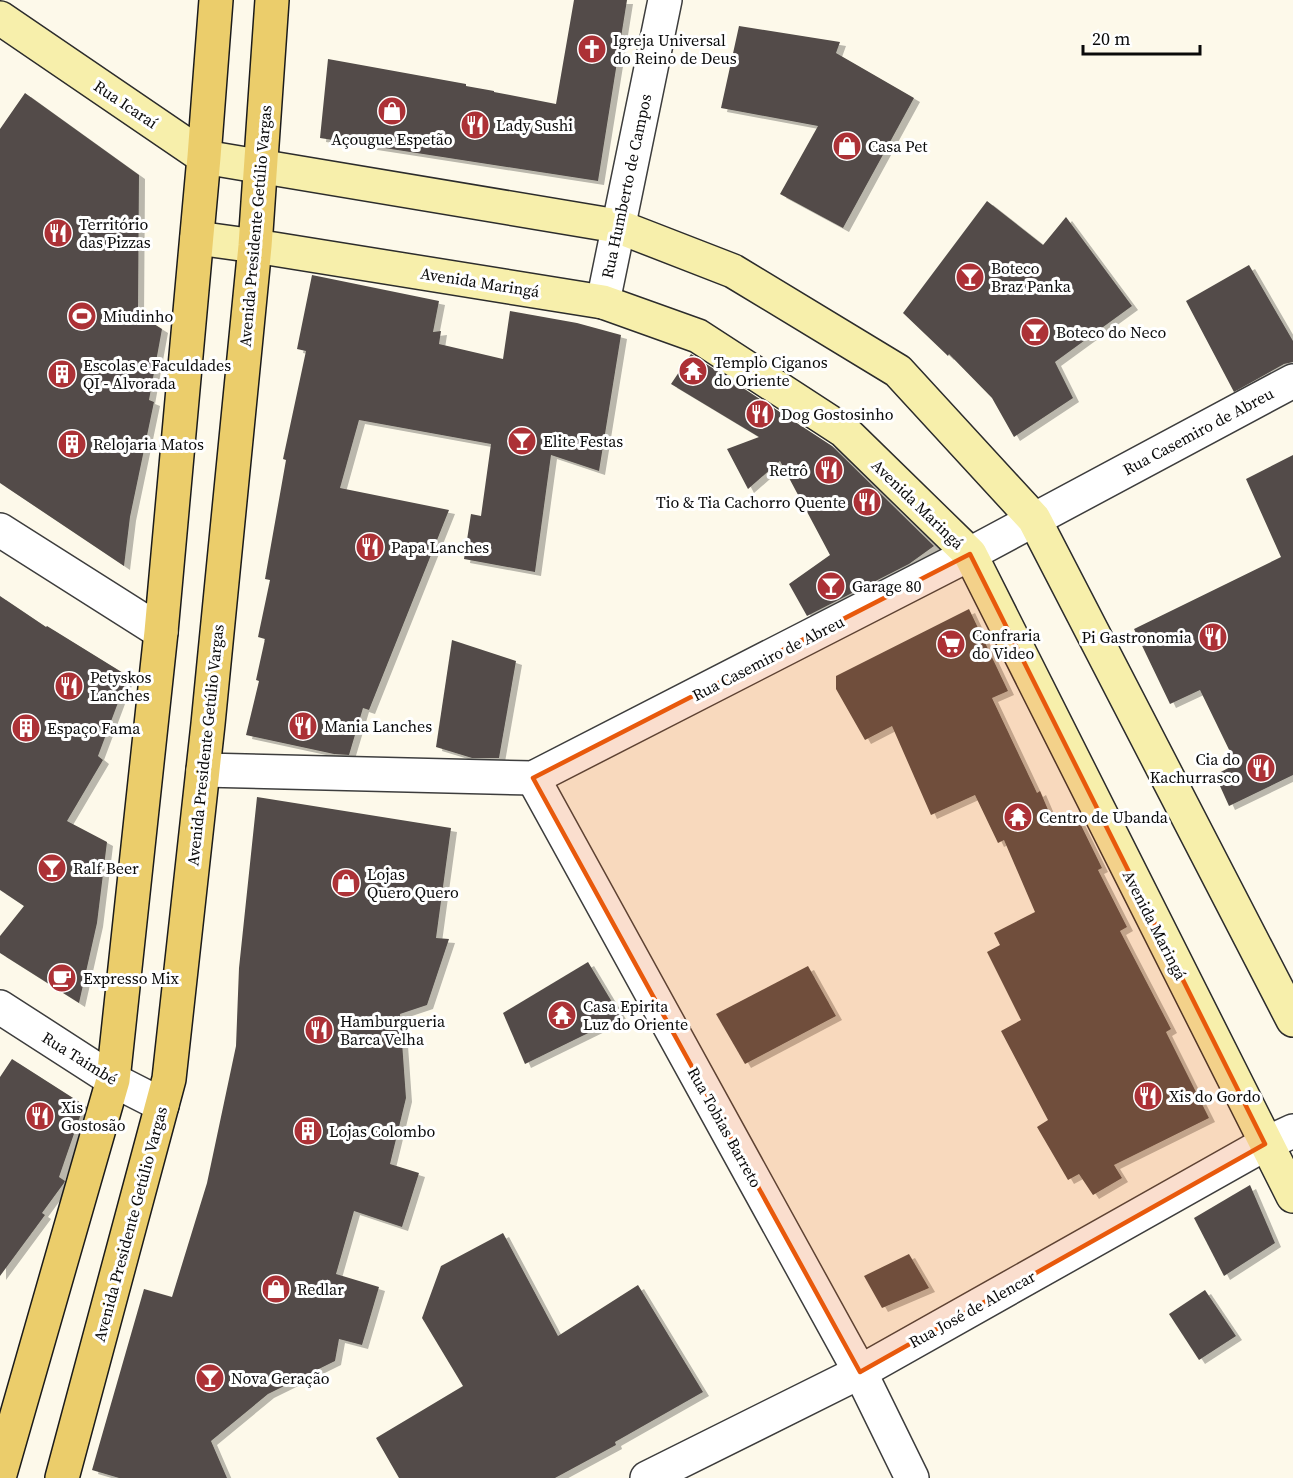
<svg xmlns="http://www.w3.org/2000/svg" width="1293" height="1478" font-family="'Source Serif 4',serif">
  <defs>
    <filter id="shadow"><feDropShadow dx="6" dy="4" stdDeviation="0" flood-color="#0004"/></filter>
  </defs>
  <rect width="100%" height="100%" fill="#fdf9ea"/>
  <g fill="#524c48" filter="url(#shadow)">
    <polygon points="574,0 627,0 598,181 320,138 328,59 466,84 466,86 494,91 494,92 556,104"/>
    <polygon points="739,26 840,42 836,53 914,98 843,228 780,194 818,126 721,108"/>
    <polygon points="25,93 139,175 138,314 162,329 149,400 154,402 130,517 124,566 0,483 0,129"/>
    <polygon points="987,201 1043,245 1066,217 1132,306 1055,362 1073,398 1014,437 992,398 949,354 948,356 903,313"/>
    <polygon points="1249,265 1293,341 1293,362 1284,364 1234,392 1186,301"/>
    <polygon points="312,275 439,301 433,332 441,331 439,344 503,359 510,311 577,323 621,335 599,471 551,455 535,572 464,559 471,514 481,516 491,444 359,420 340,488 449,510 369,710 363,708 349,755 334,754 246,735 259,681 256,680 265,639 258,637 270,580 265,579 286,460 283,459 306,351 297,349"/>
    <polygon points="691,354 832,446 934,546 909,564 807,616 789,584 830,555 780,461 748,489 727,449 759,437 671,384"/>
    <polygon points="1293,455 1293,775 1229,806 1215,775 1236,764 1200,690 1170,704 1134,629 1281,557 1246,479"/>
    <polygon points="0,596 46,627 47,626 128,676 98,756 103,760 67,821 107,842 97,923 79,1003 0,953 0,936 24,906 0,890"/>
    <polygon points="969,609 1008,691 992,698 1037,793 1040,791 1055,826 1077,817 1102,868 1098,870 1127,927 1120,931 1171,1029 1166,1032 1209,1118 1114,1165 1122,1178 1093,1195 1079,1174 1068,1180 1037,1127 1048,1120 1001,1031 1021,1020 987,952 1000,945 994,933 1035,912 1004,840 998,843 975,795 931,815 892,726 865,740 836,689 836,676"/>
    <polygon points="452,640 516,661 499,758 472,758 436,747"/>
    <polygon points="257,797 451,828 436,938 449,939 427,1005 400,1014 406,1098 390,1164 419,1173 402,1227 354,1211 336,1274 379,1287 362,1345 339,1339 335,1361 268,1394 211,1441 227,1478 119,1478 92,1470 144,1289 172,1297 207,1183 236,1046 239,968"/>
    <polygon points="588,962 621,1017 525,1064 503,1013"/>
    <polygon points="808,966 836,1016 745,1064 716,1014"/>
    <polygon points="12,1059 84,1105 59,1177 65,1181 64,1183 42,1213 45,1215 0,1276 0,1077"/>
    <polygon points="1250,1185 1275,1243 1224,1276 1194,1218"/>
    <polygon points="503,1233 558,1336 638,1285 703,1392 615,1442 616,1445 555,1478 399,1478 376,1438 463,1386 422,1318 441,1266"/>
    <polygon points="909,1254 929,1288 882,1308 864,1276"/>
    <polygon points="1205,1290 1236,1336 1199,1360 1169,1314"/>
  </g>
  <g fill="none" stroke-linecap="round" stroke-linejoin="round">
    <g stroke="#3d3d3d" stroke-width="36">
      <g id="minor">
        <polyline points="603,302 665,0"/>
        <polyline points="0,530 161,632"/>
        <polyline points="533,778 860,1372 912,1478"/>
        <polyline points="0,1007 113,1080 162,1105"/>
        <polyline points="647,1478 860,1372 1265,1144 1293,1131"/>
      </g>
    </g>
    <g stroke="#3d3d3d" stroke-width="36">
      <polyline id="tertiary" points="203,770 533,778 970,554 1293,381"/>
    </g>
    <g stroke="#2c2c2c" stroke-width="36">
      <g id="secondary">
        <polyline points="0,18 204,157 617,226 733,271 898,371 1034,519 1293,1020"/>
        <polyline points="197,238 255,246 603,302 698,336 844,431 970,554 1293,1196"/>
      </g>
    </g>
    <g stroke="#1b1b1b" stroke-width="36">
      <g id="primary">
        <polyline points="0,1474 113,1080 161,632 204,157 216,0"/>
        <polyline points="62,1478 169,1079 208,724 255,246 272,0"/>
      </g>
    </g>
    <use href="#minor" stroke="#fff" stroke-width="33"/>
    <use href="#tertiary" stroke="#fff" stroke-width="33"/>
    <use href="#secondary" stroke="#f7efab" stroke-width="33"/>
    <use href="#primary" stroke="#ebcd6b" stroke-width="33"/>
  </g>
  <path fill="#e8590c" fill-opacity="0.2" stroke="#e8590c" stroke-width="4.5" stroke-linejoin="round" d="M970 554 1265 1144 860 1372 533 778Z"/>
  <defs>
    <g id="church-disc" transform="scale(1.5)"><circle r="9.5" fill="#ac3136" stroke="#fff"/><path d="M-1.2-6h2.4v3.5h3.3v2.4h-3.3V6h-2.4V-.1h-3.3v-2.4h3.3Z" fill="#fff"/></g>
    <g id="shop-disc" transform="scale(1.5)"><circle r="9.5" fill="#ac3136" stroke="#fff"/><path d="M-5-2.5h2.3a2.7 3.5 0 0 1 5.4 0H5L5.5 6h-11ZM-1.5-2.5h3a1.5 2.3 0 0 0-3 0Z" fill="#fff"/></g>
    <g id="restaurant-disc" transform="scale(1.5)"><circle r="9.5" fill="#ac3136" stroke="#fff"/><path d="M-5-6h1v4h1v-4h1v4h1v-4h1v5L-1.5 .5V6h-2V.5L-5-1ZM5-6V6H3V1.5H1.5Q1.5-4 5-6Z" fill="#fff"/></g>
    <g id="bar-disc" transform="scale(1.5)"><circle r="9.5" fill="#ac3136" stroke="#fff"/><path d="M-6-5H6L.8 .8V4.5H3.5V6h-7V4.5H-.8V.8Z" fill="#fff"/></g>
    <g id="stadium-disc" transform="scale(1.5)"><circle r="9.5" fill="#ac3136" stroke="#fff"/><path d="M0-5a6.5 5 0 1 0 0 10a6.5 5 0 1 0 0-10ZM-3.5-1.8h7v3.6h-7Z" fill="#fff"/></g>
    <g id="temple-disc" transform="scale(1.5)"><circle r="9.5" fill="#ac3136" stroke="#fff"/><path d="M0-6L5-2H3V0L6.5 2.5H4V6H1.5V3h-3V6H-4V2.5H-6.5L-3 0V-2H-5Z" fill="#fff"/></g>
    <g id="building-disc" transform="scale(1.5)"><circle r="9.5" fill="#ac3136" stroke="#fff"/><path d="M-4-6H4V6H1V3H-1V6H-4ZM-2.5-4.3h1.7v1.8h-1.7ZM.8-4.3h1.7v1.8H.8ZM-2.5-1h1.7V.8h-1.7ZM.8-1h1.7V.8H.8Z" fill="#fff"/></g>
    <g id="supermarket-disc" transform="scale(1.5)"><circle r="9.5" fill="#ac3136" stroke="#fff"/><path d="M-6-5.5h2.5l.6 2H6L4.5 2H-2.5L-4.4-4H-6ZM-1.5 3.2a1.3 1.3 0 1 0 .1 0ZM3 3.2a1.3 1.3 0 1 0 .1 0Z" fill="#fff"/></g>
    <g id="cafe-disc" transform="scale(1.5)"><circle r="9.5" fill="#ac3136" stroke="#fff"/><path d="M-5.5-4.5H6V0H3Q3 3.5 0 3.5H-2.5Q-5.5 3.5-5.5 0ZM3-3.2v2h1.7v-2ZM-6 4.5H4V6H-6Z" fill="#fff"/></g>
  </defs>
  <g fill-rule="evenodd">
    <use href="#church-disc" x="592" y="49"/>
    <use href="#shop-disc" x="392" y="111"/>
    <use href="#restaurant-disc" x="475" y="125"/>
    <use href="#shop-disc" x="847" y="146"/>
    <use href="#restaurant-disc" x="58" y="233"/>
    <use href="#bar-disc" x="970" y="277"/>
    <use href="#stadium-disc" x="82" y="316"/>
    <use href="#bar-disc" x="1035" y="332"/>
    <use href="#temple-disc" x="693" y="371"/>
    <use href="#building-disc" x="62" y="374"/>
    <use href="#restaurant-disc" x="760" y="414"/>
    <use href="#bar-disc" x="522" y="441"/>
    <use href="#building-disc" x="72" y="444"/>
    <use href="#restaurant-disc" x="829" y="470"/>
    <use href="#restaurant-disc" x="867" y="502"/>
    <use href="#restaurant-disc" x="370" y="547"/>
    <use href="#bar-disc" x="831" y="586"/>
    <use href="#restaurant-disc" x="1213" y="637"/>
    <use href="#supermarket-disc" x="951" y="644"/>
    <use href="#restaurant-disc" x="69" y="686"/>
    <use href="#restaurant-disc" x="303" y="726"/>
    <use href="#building-disc" x="26" y="728"/>
    <use href="#restaurant-disc" x="1261" y="768"/>
    <use href="#temple-disc" x="1018" y="817"/>
    <use href="#bar-disc" x="52" y="868"/>
    <use href="#shop-disc" x="346" y="883"/>
    <use href="#cafe-disc" x="62" y="978"/>
    <use href="#temple-disc" x="562" y="1015"/>
    <use href="#restaurant-disc" x="319" y="1030"/>
    <use href="#restaurant-disc" x="1148" y="1096"/>
    <use href="#restaurant-disc" x="40" y="1116"/>
    <use href="#building-disc" x="308" y="1131"/>
    <use href="#shop-disc" x="276" y="1289"/>
    <use href="#bar-disc" x="210" y="1378"/>
  </g>
  <g text-anchor="middle" stroke-width="6" stroke-linejoin="round" paint-order="stroke">
    <g font-size="16" fill="#0a0a0a" stroke="#fff" text-anchor="start">
      <text x="613" y="46">Igreja Universal<tspan x="613" dy="18">do Reino de Deus</tspan></text>
      <text x="496" y="131">Lady Sushi</text>
      <text x="392" y="145" text-anchor="middle">Açougue Espetão</text>
      <text x="868" y="152">Casa Pet</text>
      <text x="79" y="230">Território<tspan x="79" dy="18">das Pizzas</tspan></text>
      <text x="991" y="274">Boteco<tspan x="991" dy="18">Braz Panka</tspan></text>
      <text x="103" y="322">Miudinho</text>
      <text x="1056" y="338">Boteco do Neco</text>
      <text x="714" y="368">Templo Ciganos<tspan x="714" dy="18">do Oriente</tspan></text>
      <text x="83" y="371">Escolas e Faculdades<tspan x="83" dy="18">QI - Alvorada</tspan></text>
      <text x="781" y="420">Dog Gostosinho</text>
      <text x="543" y="447">Elite Festas</text>
      <text x="93" y="450">Relojaria Matos</text>
      <text x="808" y="476" text-anchor="end">Retrô</text>
      <text x="846" y="508" text-anchor="end">Tio &amp; Tia Cachorro Quente</text>
      <text x="391" y="553">Papa Lanches</text>
      <text x="852" y="592">Garage 80</text>
      <text x="972" y="641">Confraria<tspan x="972" dy="18">do Video</tspan></text>
      <text x="1192" y="643" text-anchor="end">Pi Gastronomia</text>
      <text x="90" y="683">Petyskos<tspan x="90" dy="18">Lanches</tspan></text>
      <text x="324" y="732">Mania Lanches</text>
      <text x="47" y="734">Espaço Fama</text>
      <text x="1240" y="765" text-anchor="end">Cia do<tspan x="1240" dy="18">Kachurrasco</tspan></text>
      <text x="1039" y="823">Centro de Ubanda</text>
      <text x="73" y="874">Ralf Beer</text>
      <text x="367" y="880">Lojas<tspan x="367" dy="18">Quero Quero</tspan></text>
      <text x="83" y="984">Expresso Mix</text>
      <text x="583" y="1012">Casa Epirita<tspan x="583" dy="18">Luz do Oriente</tspan></text>
      <text x="340" y="1027">Hamburgueria<tspan x="340" dy="18">Barca Velha</tspan></text>
      <text x="1169" y="1102">Xis do Gordo</text>
      <text x="61" y="1113">Xis<tspan x="61" dy="18">Gostosão</tspan></text>
      <text x="329" y="1137">Lojas Colombo</text>
      <text x="297" y="1295">Redlar</text>
      <text x="231" y="1384">Nova Geração</text>
    </g>
    <g font-size="16" fill="#0a0a0a" stroke="#fff">
      <text transform="translate(126 104) rotate(34)" y="6">Rua Icaraí</text>
      <text transform="translate(626 186) rotate(-78)" y="6">Rua Humberto de Campos</text>
      <text transform="translate(255 226) rotate(-85)" y="6">Avenida Presidente Getúlio Vargas</text>
      <text transform="translate(480 282) rotate(9)" y="6">Avenida Maringá</text>
      <text transform="translate(1198 431) rotate(-28)" y="6">Rua Casemiro de Abreu</text>
      <text transform="translate(918 504) rotate(44)" y="6">Avenida Maringá</text>
      <text transform="translate(768 658) rotate(-27)" y="6">Rua Casemiro de Abreu</text>
      <text transform="translate(205 745) rotate(-84)" y="6">Avenida Presidente Getúlio Vargas</text>
      <text transform="translate(1155 925) rotate(63)" y="6">Avenida Maringá</text>
      <text transform="translate(80 1058) rotate(32)" y="6">Rua Taimbé</text>
      <text transform="translate(725 1127) rotate(61)" y="6">Rua Tobias Barreto</text>
      <text transform="translate(130 1224) rotate(-75)" y="6">Avenida Presidente Getúlio Vargas</text>
      <text transform="translate(972 1309) rotate(-29)" y="6">Rua José de Alencar</text>
    </g>
  </g>
  <path d="M1083 45v9h117v-9" fill="none" stroke="#0a0a0a" stroke-width="3"/>
  <text x="1092" y="45" font-size="18" fill="#0a0a0a" stroke="#ffffff" stroke-width="4.5" paint-order="stroke">20 m</text>
</svg>
